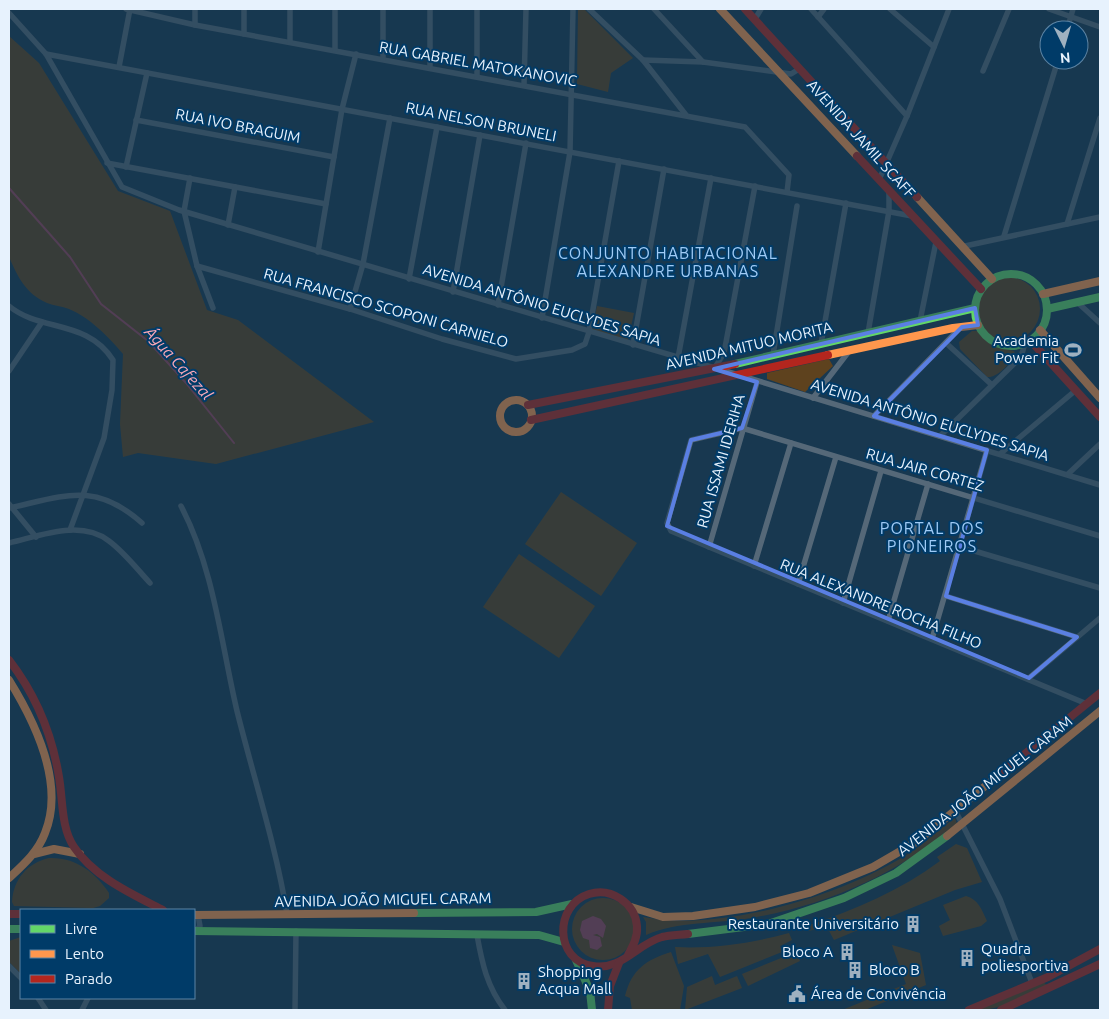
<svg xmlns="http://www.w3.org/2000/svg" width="1109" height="1019" font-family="Ubuntu,sans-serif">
  <rect width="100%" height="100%" fill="#183850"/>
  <g fill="#5e421e">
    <polygon points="578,9 584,9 633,58 611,73 608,92 577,84"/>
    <path d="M9 36 39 63 118 191 170 211 207 310 238 320 374 422 216 464 138 453 123 457 120 424 123 354C109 337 89 317 69 309 62 306 54 306 47 303 25 293 18 277 9 257Z"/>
    <circle cx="1008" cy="309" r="32"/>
    <polygon points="597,306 634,313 628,340 592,331"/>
    <path d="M972 331H978L993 345 1014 351 1016 357C1008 364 998 378 987 377L960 349 959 342Z"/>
    <polygon points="829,359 833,366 805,392 767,379 767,373"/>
    <polygon points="561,492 637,543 601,596 525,544"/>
    <polygon points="519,554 595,606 559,658 483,607"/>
    <path d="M955 818 957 824C898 874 827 905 751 918 716 924 678 921 646 935V922L643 917C653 918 663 921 673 921 751 922 847 893 913 851 928 841 940 828 955 818Z"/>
    <path d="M956 844 967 848 982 882 955 890 834 940 827 927 808 931 809 925C855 910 901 890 940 861L937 857Z"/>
    <path d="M49 858C75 857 95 872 109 893V898L100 906 93 908 14 906 12 902C13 880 27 863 49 858Z"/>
    <path d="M966 896C978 899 982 910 987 921L981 926 943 936 939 926 950 920 943 905Z"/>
    <circle cx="603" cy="929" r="31"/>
    <path d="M789 933 792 940 780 946 782 952 720 977 708 954 678 964 675 947C713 949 753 943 789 933Z"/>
    <polygon points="21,937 21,974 9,962 9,941"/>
    <polygon points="892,945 920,953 926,985 865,1010 842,1010 906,984"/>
    <path d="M671 952 684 986 680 1010H632L630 998 625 996C632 969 646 960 671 952Z"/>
    <polygon points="796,952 800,961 748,986 742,974"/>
    <polygon points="712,976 715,985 737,976 742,988 685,1010 687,987"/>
    <path d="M1043 982 1047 985C1024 996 1003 1010 977 1010Z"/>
  </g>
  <polygon fill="#9a455c" points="593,916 601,919 606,926 603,938 597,934 593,935 600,937 602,946 597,950 590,948 589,940 583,938 580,930 582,921"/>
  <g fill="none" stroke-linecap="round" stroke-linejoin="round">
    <polyline stroke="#9a455c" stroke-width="2" points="9,188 70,257 101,304 148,341 186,383 234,443"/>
    <g stroke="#556878" stroke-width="5.5">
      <polyline points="126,9 195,25 745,127 789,175 787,192"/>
      <polyline points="290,9 290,42"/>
      <polyline points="589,9 643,60 686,115"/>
      <polyline points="654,9 703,62"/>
      <polyline points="811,9 907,116"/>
      <polyline points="890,9 934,47"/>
      <polyline points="1049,9 1100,27"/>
      <polyline points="9,13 46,54 122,187 179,210 742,376 1100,485"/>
      <polyline points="818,17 824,9"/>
      <polyline points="755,19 761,9"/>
      <polyline points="195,25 195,9"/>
      <polyline points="1067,30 1073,9"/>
      <polyline points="244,34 244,9"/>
      <polyline points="335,50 335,9"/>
      <polyline points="46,54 912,216"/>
      <polyline points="383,59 383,9"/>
      <polyline points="643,60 703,62 791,74 799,69"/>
      <polyline points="119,67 130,9"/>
      <polyline points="430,68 430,9"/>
      <polyline points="983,71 1009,9"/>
      <polyline points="477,76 477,9"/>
      <polyline points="524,85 526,9"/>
      <polyline points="136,120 334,157"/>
      <polyline points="107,163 326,204"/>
      <polyline points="126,167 147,73"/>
      <polyline points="190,178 184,211 197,266 213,308"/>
      <polyline points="879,180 907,116 949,9"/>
      <polyline points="1067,224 1100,118"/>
      <polyline points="228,225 235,187"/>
      <polyline points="1004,236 1058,60"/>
      <polyline points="965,246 1100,217"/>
      <polyline points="318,252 342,109 356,54"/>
      <polyline points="197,266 350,309 442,339 516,359 572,350 585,344 589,332 619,161"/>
      <polyline points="409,279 437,127"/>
      <polyline points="453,292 480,135"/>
      <polyline points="1077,302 1100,323"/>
      <polyline points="498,305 526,143"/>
      <path d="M9 306C40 332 87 319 113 360L112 390 104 438 70 530"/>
      <polyline points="350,309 363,264 390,118"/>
      <polyline points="542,318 570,152 573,9"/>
      <polyline points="920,321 936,242"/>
      <polyline points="868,333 889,211 889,191"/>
      <polyline points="946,343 992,385"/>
      <polyline points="821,344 846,203"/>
      <polyline points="633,345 664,169"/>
      <polyline points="773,355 797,206"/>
      <polyline points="678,358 711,178"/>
      <polyline points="714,369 724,353 755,186"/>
      <polyline points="9,371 42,322"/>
      <polyline points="813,398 850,350"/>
      <polyline points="874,416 961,327"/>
      <polyline points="940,436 1021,357 1025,343"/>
      <polyline points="1000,454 1076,390"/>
      <polyline points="1068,474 1100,444"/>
      <polyline points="9,504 36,537"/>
      <path d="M181 506C214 569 221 643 237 711 254 779 276 846 287 914"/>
      <path d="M9 508C64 496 95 481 142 523"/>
      <path d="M9 543C40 536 80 519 109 541 125 553 137 569 150 583"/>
      <polyline points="709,547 757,382"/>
      <polyline points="961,547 1100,588"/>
      <polyline points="754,566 791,443"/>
      <polyline points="798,584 836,457"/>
      <polyline points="946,596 1077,637"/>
      <polyline points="843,603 881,471"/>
      <polyline points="888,621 928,484"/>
      <polyline points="932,639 987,450"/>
      <polyline points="1029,678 1100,618"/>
      <polyline points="1087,704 709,547 671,531 667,523 691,440 742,428 1100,536"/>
      <polyline points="955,810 1000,899 1032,983"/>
      <polyline points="196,931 200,926 198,915"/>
      <path d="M477 935C482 963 487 987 505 1010"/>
      <polyline points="9,966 21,978"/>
      <polyline points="38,998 46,1010"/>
      <polyline points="82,1010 88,998"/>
      <polyline points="295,1010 296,931"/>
    </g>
    <g stroke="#63d668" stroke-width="8">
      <circle cx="1011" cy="310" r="36"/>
      <polyline points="1047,309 1100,297"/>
      <polyline points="735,364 975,308"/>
      <polyline points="414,913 536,912 572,904"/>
      <polyline points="9,929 21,929"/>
      <polyline points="194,931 539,935 564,942"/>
      <polyline points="688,934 768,924 844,898 896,873 947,836"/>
      <polyline points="576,960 590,991 592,1010"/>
    </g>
    <g stroke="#ff974d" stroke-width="8">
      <polyline points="720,9 857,156"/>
      <polyline points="917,197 992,279"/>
      <polyline points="1043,294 1100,281"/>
      <polyline points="1040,330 1100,398"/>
      <polyline points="828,355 953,328 978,325"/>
      <circle cx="516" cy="416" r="16"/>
      <path d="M9 680C35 722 65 784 45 833 38 852 23 865 9 878"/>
      <polyline points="947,836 1100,711"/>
      <polyline points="34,854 54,849 80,854"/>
      <polyline points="631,907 663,917 693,916 755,907 809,893 873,867 916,842 994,779"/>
      <polyline points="194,915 414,913"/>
    </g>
    <g stroke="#b3261e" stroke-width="8">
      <polyline points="745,9 917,197"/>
      <polyline points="857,156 981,289"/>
      <polyline points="1030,340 1100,417"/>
      <polyline points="528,405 735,364"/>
      <polyline points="531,420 828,355"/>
      <path d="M9 660C36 695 52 734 59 777 63 800 61 828 74 847 94 877 132 894 163 910"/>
      <polyline points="994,779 1100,693"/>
      <polyline points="9,914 21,914"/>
      <path d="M628 955C633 946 638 937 637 926 635 903 611 887 589 894 554 905 554 961 593 966 621 971 637 944 662 937 670 935 680 935 688 934"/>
      <polyline points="608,1010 610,986 619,963"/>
      <polyline points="969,1010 1048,977 1100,949"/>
      <polyline points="1001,1010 1100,964"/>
    </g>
  </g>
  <path d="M0 0H1109V1019H0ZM975 308 978 325 962 327 874 416 987 450 946 596 1077 637 1029 678 667 526 691 440 742 428 757 382 714 369Z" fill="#183850" fill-opacity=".55" fill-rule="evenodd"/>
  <path fill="none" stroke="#5a7fe3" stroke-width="4" stroke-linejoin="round" d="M975 308 978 325 962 327 874 416 987 450 946 596 1077 637 1029 678 667 526 691 440 742 428 757 382 714 369Z"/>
  <defs>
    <g id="stadium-bare" transform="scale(1.35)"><path d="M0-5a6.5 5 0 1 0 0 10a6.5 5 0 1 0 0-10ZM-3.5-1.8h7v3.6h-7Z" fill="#9fb1c0" stroke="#003b68" stroke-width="2.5" paint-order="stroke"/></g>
    <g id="building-bare" transform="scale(1.35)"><path d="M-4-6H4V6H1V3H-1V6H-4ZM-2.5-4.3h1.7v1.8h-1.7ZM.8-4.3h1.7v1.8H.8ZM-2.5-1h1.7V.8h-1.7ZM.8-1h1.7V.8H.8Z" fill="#9fb1c0" stroke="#003b68" stroke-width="2.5" paint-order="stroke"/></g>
    <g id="civic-bare" transform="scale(1.35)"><path d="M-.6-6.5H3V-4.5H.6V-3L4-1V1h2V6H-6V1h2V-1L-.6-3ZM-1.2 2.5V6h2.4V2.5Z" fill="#9fb1c0" stroke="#003b68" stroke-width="2.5" paint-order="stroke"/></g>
  </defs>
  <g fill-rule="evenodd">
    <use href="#stadium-bare" x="1073" y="350"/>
    <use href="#building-bare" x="913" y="924"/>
    <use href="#building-bare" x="847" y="952"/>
    <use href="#building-bare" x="967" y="958"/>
    <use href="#building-bare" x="855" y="970"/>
    <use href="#building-bare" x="524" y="981"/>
    <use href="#civic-bare" x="797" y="994"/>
  </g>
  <g text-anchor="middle" stroke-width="4" stroke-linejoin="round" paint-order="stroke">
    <g font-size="15" fill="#e7f2fd" stroke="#003b68">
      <text transform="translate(478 64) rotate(10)" y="5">RUA GABRIEL MATOKANOVIC</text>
      <text transform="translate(481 122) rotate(11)" y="5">RUA NELSON BRUNELI</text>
      <text transform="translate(238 126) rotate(11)" y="5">RUA IVO BRAGUIM</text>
      <text transform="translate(861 139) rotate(48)" y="5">AVENIDA JAMIL SCAFF</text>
      <text transform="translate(542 305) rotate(17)" y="5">AVENIDA ANTÔNIO EUCLYDES SAPIA</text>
      <text transform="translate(386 308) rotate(16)" y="5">RUA FRANCISCO SCOPONI CARNIELO</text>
      <text transform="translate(749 346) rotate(-13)" y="5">AVENIDA MITUO MORITA</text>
      <text transform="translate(930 420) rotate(17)" y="5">AVENIDA ANTÔNIO EUCLYDES SAPIA</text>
      <text transform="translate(721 461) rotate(-74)" y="5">RUA ISSAMI IDERIHA</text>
      <text transform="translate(925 470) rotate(16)" y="5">RUA JAIR CORTEZ</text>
      <text transform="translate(881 604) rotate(22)" y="5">RUA ALEXANDRE ROCHA FILHO</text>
      <text transform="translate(985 786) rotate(-38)" y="5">AVENIDA JOÃO MIGUEL CARAM</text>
      <text transform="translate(383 900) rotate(-1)" y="5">AVENIDA JOÃO MIGUEL CARAM</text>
    </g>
    <g font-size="15" fill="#e7f2fd" stroke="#003b68" text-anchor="start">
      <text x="1059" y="346" text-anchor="end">Academia<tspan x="1059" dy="17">Power Fit</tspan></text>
      <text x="899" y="929" text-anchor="end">Restaurante Universitário</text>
      <text x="981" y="954">Quadra<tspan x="981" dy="17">poliesportiva</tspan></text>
      <text x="833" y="957" text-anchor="end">Bloco A</text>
      <text x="869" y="975">Bloco B</text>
      <text x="538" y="977">Shopping<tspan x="538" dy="17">Acqua Mall</tspan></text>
      <text x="811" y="999">Área de Convivência</text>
    </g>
    <g font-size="16" letter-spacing="1" fill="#9fcbf6" stroke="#003b68">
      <text x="668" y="259">CONJUNTO HABITACIONAL<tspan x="668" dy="18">ALEXANDRE URBANAS</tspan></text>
      <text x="932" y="534">PORTAL DOS<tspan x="932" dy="18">PIONEIROS</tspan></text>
    </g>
    <g font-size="16" font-style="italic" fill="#f9a9b7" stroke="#003b68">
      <text transform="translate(179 363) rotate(48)" y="6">Água Cafezal</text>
    </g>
  </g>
  <rect width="1109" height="1019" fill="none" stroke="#e7f2fd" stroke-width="20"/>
  <rect x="20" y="909" width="175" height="90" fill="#003b68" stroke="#5c84a4"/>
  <rect x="30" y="925" width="25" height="8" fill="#63d668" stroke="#5c84a4"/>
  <text x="65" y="934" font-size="15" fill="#e7f2fd">Livre</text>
  <rect x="30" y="950" width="25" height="8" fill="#ff974d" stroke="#5c84a4"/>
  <text x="65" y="959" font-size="15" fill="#e7f2fd">Lento</text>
  <rect x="30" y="975" width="25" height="8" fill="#b3261e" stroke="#5c84a4"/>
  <text x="65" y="984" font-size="15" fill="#e7f2fd">Parado</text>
  <g transform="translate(1064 45) rotate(175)"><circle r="24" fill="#003b68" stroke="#5c84a4"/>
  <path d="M0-4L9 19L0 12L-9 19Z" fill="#9fb1c0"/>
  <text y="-8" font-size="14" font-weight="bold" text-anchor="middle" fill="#e7f2fd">N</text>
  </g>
</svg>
